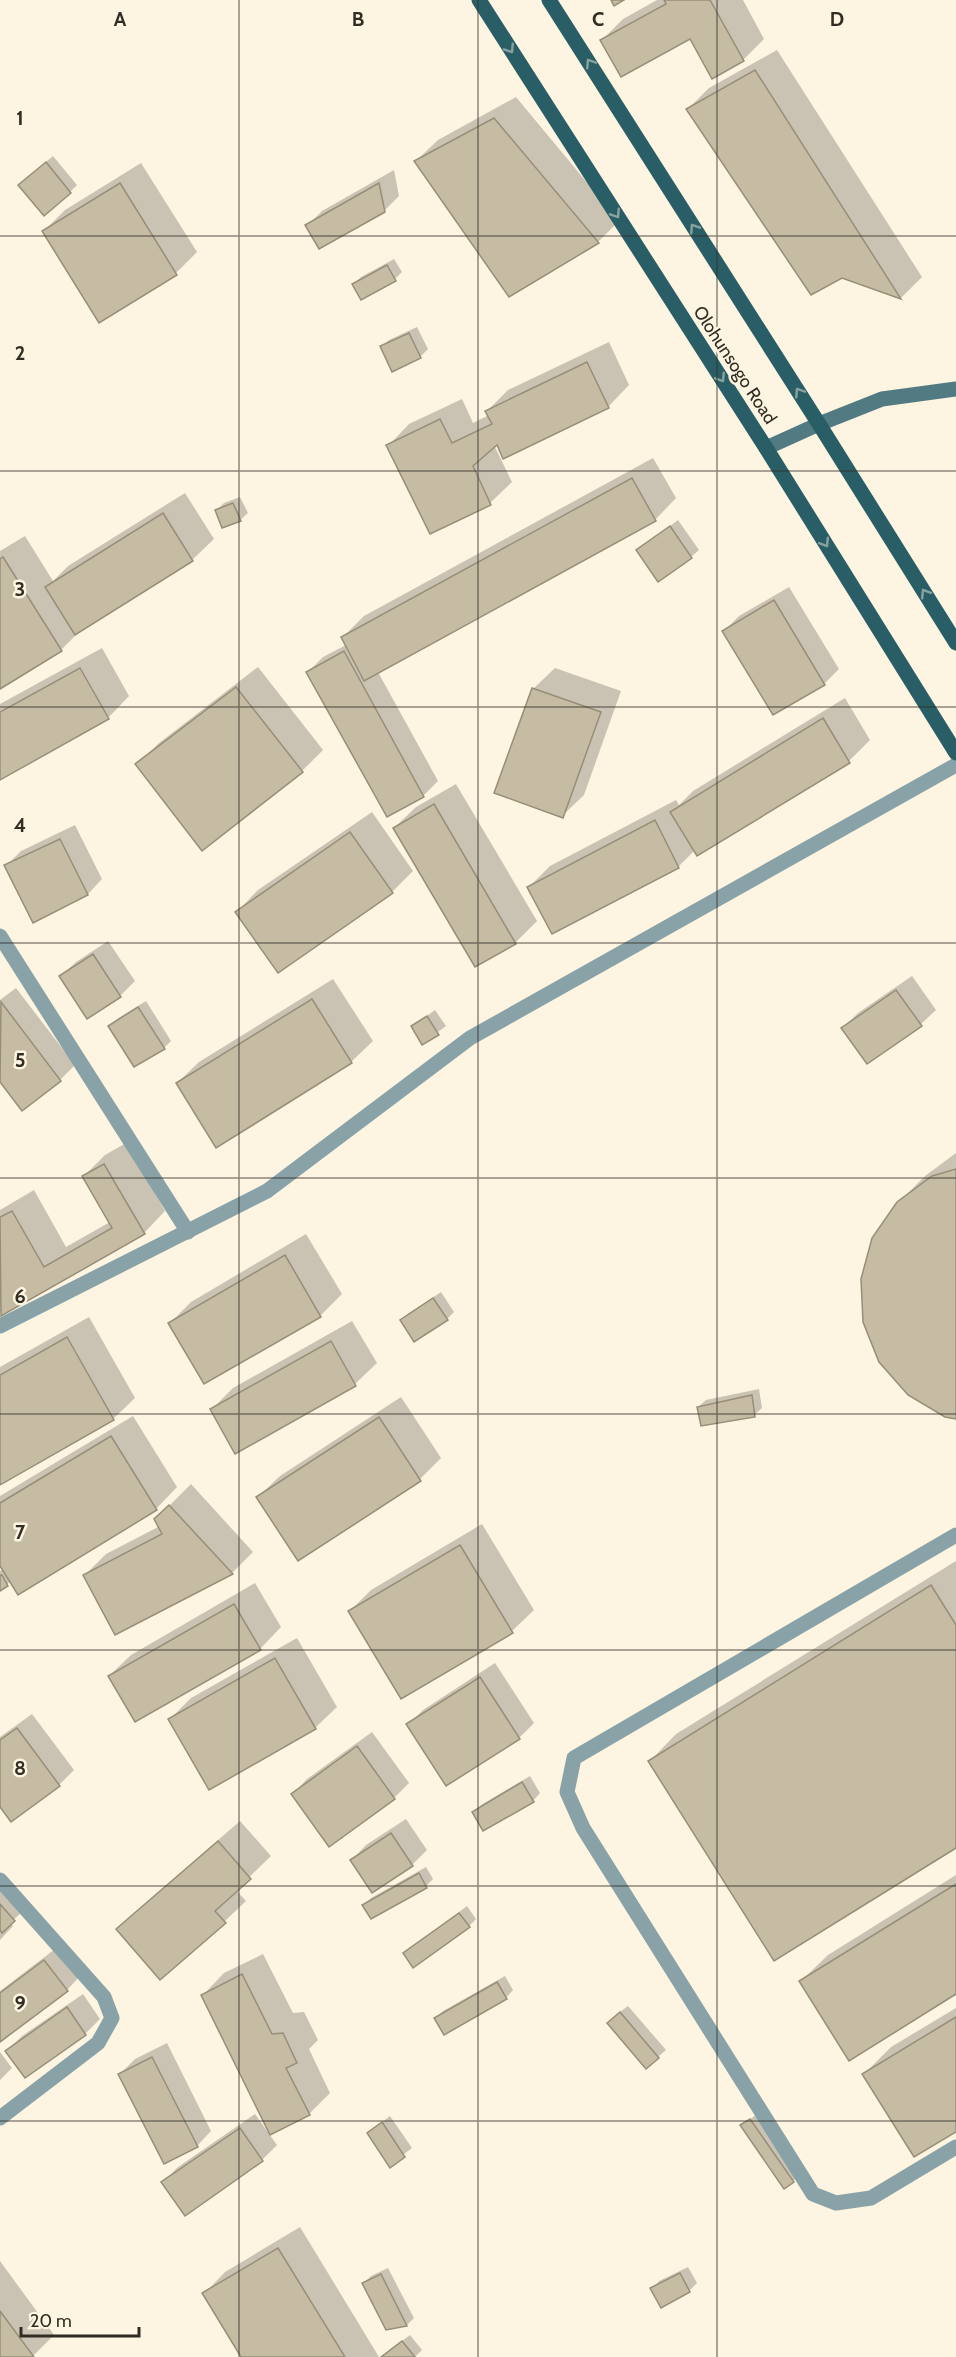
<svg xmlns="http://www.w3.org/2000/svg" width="956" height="2357" font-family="Cabin,sans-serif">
  <rect width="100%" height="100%" fill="#fdf4e1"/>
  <g fill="#0003">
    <polygon points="657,0 743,0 764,39 743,60 691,37 602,40 623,19"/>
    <polygon points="777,50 922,277 901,298 841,277 688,109 709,88"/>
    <polygon points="516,97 619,221 598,242 416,161 438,140"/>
    <polygon points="53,156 77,185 70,192 27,178"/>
    <polygon points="141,163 197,252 176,273 44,231 65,210"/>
    <polygon points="394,170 399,196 384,211 307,226 322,211"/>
    <polygon points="394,259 402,272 395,279 354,284 361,277"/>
    <polygon points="417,327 428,349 420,357 393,370 382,347 389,340"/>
    <polygon points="609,342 629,385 608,407 498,443 494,445 512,482 490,503 430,532 388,446 409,424 462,399 473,423 489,415 487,411 508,390"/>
    <polygon points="653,458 676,498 655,520 378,672 438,781 423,796 308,672 323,657 346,645 342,638 364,616"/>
    <polygon points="185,493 214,539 192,560 83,628 61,650 0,687 0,551 25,536 53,581 68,566"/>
    <polygon points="240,497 248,513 240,520 217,510 224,503"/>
    <polygon points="678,520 699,550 691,557 638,550"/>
    <polygon points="789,587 839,669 824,684 724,631 739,616"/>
    <polygon points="102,648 129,696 108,718 0,778 0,704"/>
    <polygon points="258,667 323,750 302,771 137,765 159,743"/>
    <polygon points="555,668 621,691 584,795 562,816 533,689"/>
    <polygon points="845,698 870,740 849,761 697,854 695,850 678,867 553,932 529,887 550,866 676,800 679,805 693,791"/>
    <polygon points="456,784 537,921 515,943 476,965 394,828 416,807"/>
    <polygon points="372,812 413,871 392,892 237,912 258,890"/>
    <polygon points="75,825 102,879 88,894 34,921 6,866 21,851"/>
    <polygon points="108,941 135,981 120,996 88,1017 61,976 76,962"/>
    <polygon points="912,976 936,1010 921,1024 843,1028 858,1013"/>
    <polygon points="333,979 373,1041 351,1062 177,1083 199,1062"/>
    <polygon points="16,988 75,1065 60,1080 22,1108 0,1079 0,1000"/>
    <polygon points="146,1001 171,1041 164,1048 110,1026 117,1019"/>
    <polygon points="435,1010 446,1026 423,1043 413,1026"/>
    <polygon points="126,1143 165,1211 144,1233 2,1314 0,1311 0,1210 34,1190 66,1247 110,1222 83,1177 105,1155"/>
    <polygon points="956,1153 956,1418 898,1203 925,1176"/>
    <polygon points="306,1234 342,1294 320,1316 205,1382 170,1323 191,1302"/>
    <polygon points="441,1292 454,1312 447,1319 402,1320 409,1313"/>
    <polygon points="89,1317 135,1398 113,1419 0,1483 0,1367"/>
    <polygon points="352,1321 377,1363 355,1384 236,1452 212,1409 233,1388"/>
    <polygon points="759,1389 762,1408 754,1415 698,1407 706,1400"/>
    <polygon points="401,1397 441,1458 420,1479 258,1497 280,1476"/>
    <polygon points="133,1416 177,1487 156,1509 11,1581 0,1590 0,1571 4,1569 0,1563 0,1496"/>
    <polygon points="191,1484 253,1552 232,1573 85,1575 106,1554 160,1526 156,1519"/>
    <polygon points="482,1524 534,1610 512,1631 402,1697 350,1611 371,1590"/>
    <polygon points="956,1561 956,1846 650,1761 676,1734"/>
    <polygon points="255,1583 281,1627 260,1649 109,1676 131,1655"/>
    <polygon points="297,1638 337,1707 315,1728 210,1788 170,1719 191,1698"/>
    <polygon points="495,1663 534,1723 519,1738 408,1725 423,1710"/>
    <polygon points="32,1714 74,1770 59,1785 0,1804 0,1737"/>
    <polygon points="372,1732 409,1783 394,1798 329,1845 293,1794 307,1779"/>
    <polygon points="530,1776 540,1793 533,1801 474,1812 481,1805"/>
    <polygon points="406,1819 427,1850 412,1865 352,1860 366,1845"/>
    <polygon points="240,1821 271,1856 236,1890 246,1901 224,1922 118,1930 140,1908"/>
    <polygon points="426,1867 433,1879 426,1886 364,1905 371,1898"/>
    <polygon points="956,1875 956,1993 801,1981 828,1955"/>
    <polygon points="0,1889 21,1913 10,1923 13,1926 0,1940"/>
    <polygon points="467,1906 476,1919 469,1926 405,1953"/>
    <polygon points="59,1946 81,1975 67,1990 0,2040 0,1991"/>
    <polygon points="263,1954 293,2013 304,2012 318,2040 309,2049 330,2093 309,2114 203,1995 224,1973"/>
    <polygon points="505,1976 513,1990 506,1998 436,2018 443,2011"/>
    <polygon points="83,1994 100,2019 85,2034 26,2076 7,2051 22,2036"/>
    <polygon points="628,2006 666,2050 646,2067 616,2015"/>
    <polygon points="956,2008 956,2130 864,2074 891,2047"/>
    <polygon points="167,2043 211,2131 197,2146 120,2074 135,2059"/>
    <polygon points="0,2052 12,2068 0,2080"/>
    <polygon points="758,2113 800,2174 793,2181 742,2126"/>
    <polygon points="255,2114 277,2145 262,2160 163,2182 178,2167"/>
    <polygon points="390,2116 412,2148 390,2165 368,2133"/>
    <polygon points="300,2227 379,2357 243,2357 204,2294 225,2272"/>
    <polygon points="0,2261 54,2335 32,2357 0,2357"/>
    <polygon points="688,2267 697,2283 689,2291 661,2306 652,2289 659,2281"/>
    <polygon points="388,2268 414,2318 407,2325 387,2329 364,2283 371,2276"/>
    <polygon points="410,2335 422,2350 415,2357 381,2357"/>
  </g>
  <g fill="#c6bca4" stroke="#988e78" stroke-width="1.5">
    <polygon points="611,0 624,0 614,6"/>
    <polygon points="664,0 710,0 744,61 712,79 690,39 621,77 600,40 666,4"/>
    <polygon points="755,70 901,299 842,278 811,295 686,109"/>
    <polygon points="494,118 599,243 509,297 414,161"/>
    <polygon points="46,162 71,193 44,216 18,185"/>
    <polygon points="120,183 177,275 99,323 42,231"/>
    <polygon points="379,183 385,212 319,249 305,225"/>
    <polygon points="387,265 396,281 361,300 352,284"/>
    <polygon points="409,333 421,358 392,372 380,346"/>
    <polygon points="587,362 609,408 503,459 497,445 473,466 491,505 430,534 386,445 440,419 452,443 492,424 485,411"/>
    <polygon points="632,478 656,521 364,681 341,637"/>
    <polygon points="233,503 241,521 222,528 215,510"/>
    <polygon points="163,513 193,561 75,635 45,587"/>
    <polygon points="670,526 692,558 658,582 636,550"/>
    <polygon points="3,557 62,651 0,689 0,559"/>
    <polygon points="774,600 825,685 773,715 722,631"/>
    <polygon points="344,651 424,797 387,817 306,672"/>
    <polygon points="80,668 109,719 0,780 0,712"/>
    <polygon points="236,687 303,772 202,851 135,764"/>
    <polygon points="532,688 601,712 563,818 494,793"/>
    <polygon points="823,718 850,763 697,856 670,812"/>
    <polygon points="434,804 516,944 475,967 393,828"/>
    <polygon points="655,820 679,868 552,934 527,887"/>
    <polygon points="350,832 393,893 278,973 235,912"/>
    <polygon points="60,839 88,895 33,923 4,865"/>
    <polygon points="93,954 121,997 87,1019 59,976"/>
    <polygon points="896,990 922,1026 867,1064 841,1028"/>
    <polygon points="312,999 352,1063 216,1148 176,1083"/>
    <polygon points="1,1002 61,1081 22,1111 0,1082"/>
    <polygon points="138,1007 165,1049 134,1067 108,1026"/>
    <polygon points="427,1016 439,1035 422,1045 411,1026"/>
    <polygon points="104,1164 145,1234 1,1316 0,1217 12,1211 44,1267 112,1228 82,1176"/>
    <polygon points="956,1169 956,1419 945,1417 908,1395 879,1362 863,1322 861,1279 872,1238 897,1202 932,1176"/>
    <polygon points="285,1255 321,1317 204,1384 168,1323"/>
    <polygon points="433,1298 448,1320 414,1342 400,1320"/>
    <polygon points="67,1337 114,1420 0,1485 0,1375"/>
    <polygon points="331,1341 356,1386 235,1454 210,1409"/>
    <polygon points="752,1395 755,1417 701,1426 697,1407"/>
    <polygon points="379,1417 421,1481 298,1561 256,1497"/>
    <polygon points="111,1436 157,1510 18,1595 0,1566 0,1503"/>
    <polygon points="169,1505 233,1574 115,1635 83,1575 162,1534 154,1519"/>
    <polygon points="460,1545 513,1633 401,1699 348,1611"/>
    <polygon points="0,1575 2,1575 8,1586 0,1591"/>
    <polygon points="931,1585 956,1625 956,1848 774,1961 648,1761"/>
    <polygon points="234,1604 261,1650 135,1722 108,1676"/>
    <polygon points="275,1658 316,1729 209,1790 168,1719"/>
    <polygon points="480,1677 520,1739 446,1786 406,1724"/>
    <polygon points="17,1728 60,1786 11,1822 0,1807 0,1740"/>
    <polygon points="357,1746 395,1799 329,1847 291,1794"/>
    <polygon points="522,1782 534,1802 483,1831 472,1812"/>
    <polygon points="391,1833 413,1866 372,1893 350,1860"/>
    <polygon points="218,1841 251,1879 215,1911 226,1923 160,1980 116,1929"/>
    <polygon points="419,1873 427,1888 371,1919 362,1905"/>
    <polygon points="956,1884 956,1994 849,2061 799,1981"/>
    <polygon points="0,1904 15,1921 2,1933 0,1930"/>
    <polygon points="459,1913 470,1927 413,1968 403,1953"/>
    <polygon points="44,1960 68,1991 0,2042 0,1993"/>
    <polygon points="242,1974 272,2034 283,2033 297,2063 286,2068 310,2115 270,2135 201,1995"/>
    <polygon points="497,1982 507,1999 444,2035 434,2018"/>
    <polygon points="67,2007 86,2035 25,2078 5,2051"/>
    <polygon points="620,2012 659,2058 646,2069 607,2023"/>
    <polygon points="956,2017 956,2132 914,2157 862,2074"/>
    <polygon points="152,2057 198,2147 164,2164 118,2074"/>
    <polygon points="750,2119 794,2182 784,2189 740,2125"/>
    <polygon points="382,2122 405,2157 390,2168 367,2133"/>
    <polygon points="240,2128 263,2161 185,2216 161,2182"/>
    <polygon points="278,2248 345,2357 241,2357 202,2293"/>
    <polygon points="680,2273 690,2292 661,2308 650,2288"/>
    <polygon points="381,2274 407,2326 386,2330 362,2283"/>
    <polygon points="0,2311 34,2357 0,2357"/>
    <polygon points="402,2341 415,2357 381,2357"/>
  </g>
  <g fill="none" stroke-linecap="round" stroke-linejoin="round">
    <polyline stroke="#88a2a8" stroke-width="15" points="956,1535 574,1758 567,1792 583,1828 813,2194 836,2203 871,2198 956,2147"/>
    <g stroke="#88a2a8" stroke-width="15">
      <polyline points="0,936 188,1232"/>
      <polyline points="0,1326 267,1191 470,1038 956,765"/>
      <polyline points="0,1880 104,1997 112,2018 98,2043 0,2118"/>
    </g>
    <polyline stroke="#527a82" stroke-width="15" points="766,448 819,424 882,399 956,389"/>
    <g stroke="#295e67" stroke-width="15">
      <polyline points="479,0 766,448 956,753"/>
      <polyline points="549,0 819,424 956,643"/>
    </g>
  </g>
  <defs><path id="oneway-chevron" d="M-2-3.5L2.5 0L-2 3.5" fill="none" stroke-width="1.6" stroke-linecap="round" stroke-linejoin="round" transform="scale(1.5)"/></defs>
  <g stroke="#88a29e">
    <use href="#oneway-chevron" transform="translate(510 49) rotate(57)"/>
    <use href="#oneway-chevron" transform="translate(590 63) rotate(-123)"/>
    <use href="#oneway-chevron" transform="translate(616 214) rotate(57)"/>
    <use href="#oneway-chevron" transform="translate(694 228) rotate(-123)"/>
    <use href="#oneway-chevron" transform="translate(721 378) rotate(57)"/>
    <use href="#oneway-chevron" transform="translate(799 392) rotate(-123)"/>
    <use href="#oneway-chevron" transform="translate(825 543) rotate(58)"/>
    <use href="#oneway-chevron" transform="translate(925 593) rotate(-122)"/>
  </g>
  <path fill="none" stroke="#312d24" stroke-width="1.5" stroke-opacity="0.55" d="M239 0V2357M478 0V2357M717 0V2357M0 236H956M0 471H956M0 707H956M0 943H956M0 1178H956M0 1414H956M0 1650H956M0 1886H956M0 2121H956"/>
  <g text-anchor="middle" stroke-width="5" stroke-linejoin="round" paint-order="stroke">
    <g font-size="18" fill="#312d24" stroke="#fdf4e1">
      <text transform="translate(735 365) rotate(57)" y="6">Olohunsogo Road</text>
    </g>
  </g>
  <g font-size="20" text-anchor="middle" font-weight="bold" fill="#312d24" stroke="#fdf4e1" stroke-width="5" stroke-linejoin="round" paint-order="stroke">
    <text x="120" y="26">A</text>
    <text x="358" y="26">B</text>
    <text x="598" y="26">C</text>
    <text x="837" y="26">D</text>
    <text x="20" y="125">1</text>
    <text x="20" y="360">2</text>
    <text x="20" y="596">3</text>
    <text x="20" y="832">4</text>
    <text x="20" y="1067">5</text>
    <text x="20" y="1303">6</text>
    <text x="20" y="1539">7</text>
    <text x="20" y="1775">8</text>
    <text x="20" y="2010">9</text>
  </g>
  <path d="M21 2327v9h118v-9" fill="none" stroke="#312d24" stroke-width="3"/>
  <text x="30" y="2327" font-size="18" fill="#312d24" stroke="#fdf4e1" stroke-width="4.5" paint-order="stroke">20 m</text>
</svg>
